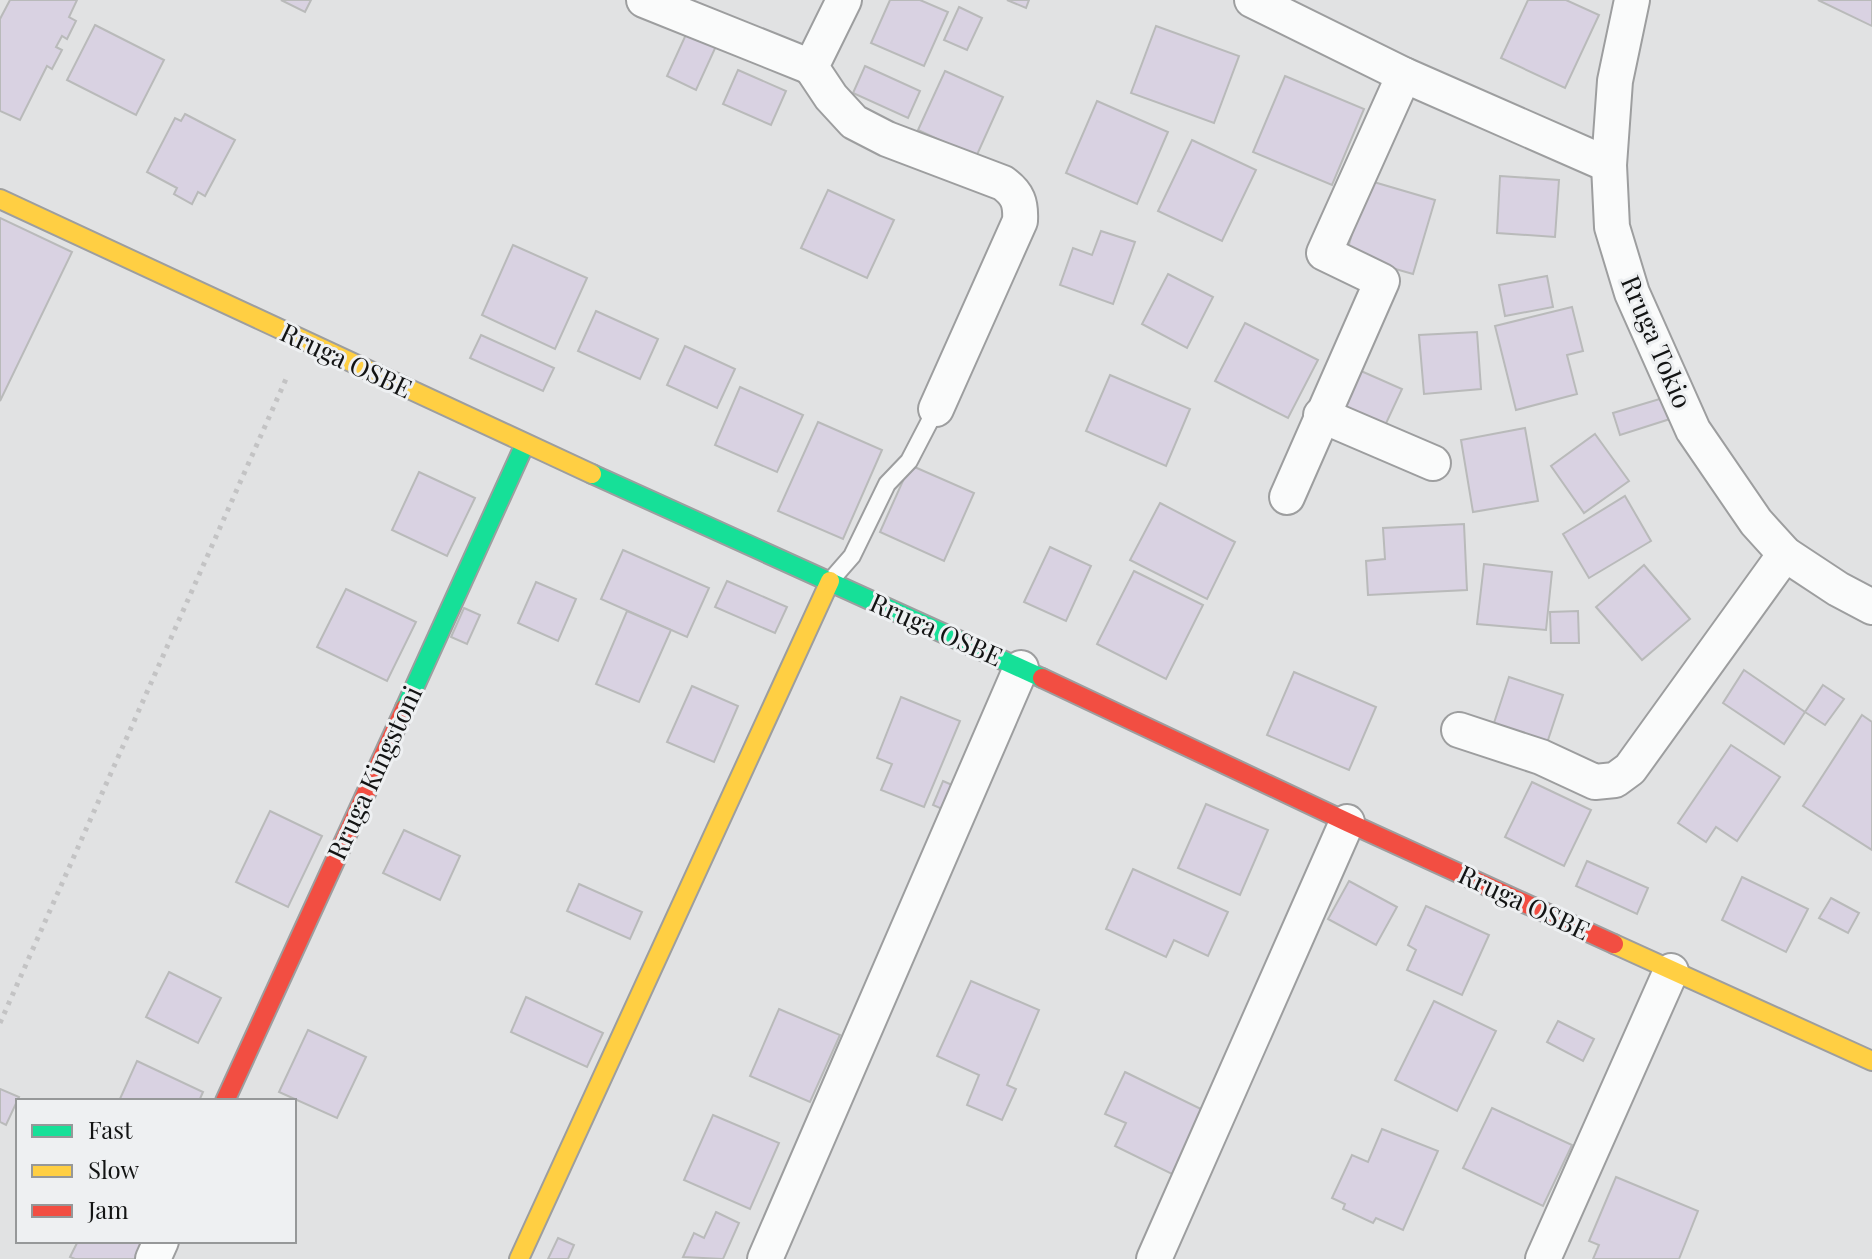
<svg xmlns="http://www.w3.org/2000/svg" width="1872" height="1259" font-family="'Playfair Display',serif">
  <rect width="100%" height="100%" fill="#e1e2e3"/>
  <g fill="#d9d2e2" stroke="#b9baba" stroke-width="2">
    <polygon points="10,0 77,0 69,17 76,21 67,39 62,36 56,47 62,50 52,69 47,66 20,120 0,111 0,19"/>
    <polygon points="281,0 311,0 305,12"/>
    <polygon points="890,0 920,0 948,12 924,66 871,43"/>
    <polygon points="1007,0 1029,0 1026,8"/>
    <polygon points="1528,0 1566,0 1599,15 1565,88 1501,58"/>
    <polygon points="1818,0 1872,0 1872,26"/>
    <polygon points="959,7 982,18 967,50 944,40"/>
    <polygon points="95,25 164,60 136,115 67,80"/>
    <polygon points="1156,26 1239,56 1214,123 1131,93"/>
    <polygon points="688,30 717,44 696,90 667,76"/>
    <polygon points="865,66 920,91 908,118 853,93"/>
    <polygon points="738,70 786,91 771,125 723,104"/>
    <polygon points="945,71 1003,97 976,157 918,130"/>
    <polygon points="1285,76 1364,109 1332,185 1253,152"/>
    <polygon points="1097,101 1168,132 1137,204 1066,173"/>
    <polygon points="185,114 235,140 205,196 198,192 192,204 174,194 177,188 147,172 175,118 181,121"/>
    <polygon points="1192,140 1256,170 1222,241 1158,211"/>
    <polygon points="1500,176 1559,180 1555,237 1497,233"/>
    <polygon points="1367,180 1435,200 1413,274 1346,255"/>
    <polygon points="828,190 894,220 867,278 801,248"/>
    <polygon points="0,218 72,252 0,401"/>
    <polygon points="1101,231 1135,242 1113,304 1060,285 1073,248 1092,255"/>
    <polygon points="513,245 587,278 555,349 482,315"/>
    <polygon points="1168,274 1213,297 1187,348 1142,324"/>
    <polygon points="1547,276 1553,307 1505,316 1499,285"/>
    <polygon points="1572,307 1583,351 1567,355 1577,394 1516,410 1495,326"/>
    <polygon points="596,311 658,339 640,379 578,351"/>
    <polygon points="1245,323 1318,360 1288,418 1215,381"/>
    <polygon points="1477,332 1481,389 1424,394 1419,335"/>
    <polygon points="481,335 554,368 543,391 470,358"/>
    <polygon points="685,346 735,369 717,408 667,385"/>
    <polygon points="1361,371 1402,389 1382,432 1342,414"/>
    <polygon points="1110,375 1190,409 1166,466 1086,431"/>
    <polygon points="740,387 803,415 777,472 715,445"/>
    <polygon points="1663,398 1670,419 1620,435 1613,413"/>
    <polygon points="818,422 882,450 843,539 778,511"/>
    <polygon points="1525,428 1538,501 1473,512 1461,440"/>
    <polygon points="1595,434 1629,481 1584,513 1551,466"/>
    <polygon points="910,465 974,493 944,561 880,532"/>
    <polygon points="419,472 475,498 447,556 392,530"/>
    <polygon points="1625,496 1651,541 1589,578 1563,534"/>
    <polygon points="1160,503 1235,542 1207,599 1130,560"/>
    <polygon points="1464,524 1467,590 1368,595 1366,561 1385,559 1383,528"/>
    <polygon points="1050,547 1091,566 1066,621 1024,602"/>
    <polygon points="623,550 709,588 687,637 601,599"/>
    <polygon points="1484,564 1552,572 1546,630 1477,624"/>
    <polygon points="1644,565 1690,619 1642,660 1596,607"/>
    <polygon points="1134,571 1203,605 1166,679 1097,644"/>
    <polygon points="727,581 787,607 775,633 715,607"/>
    <polygon points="536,582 576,599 558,641 518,623"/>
    <polygon points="346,589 416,622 387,681 317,647"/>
    <polygon points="464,608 480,615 467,644 451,637"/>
    <polygon points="627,611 671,630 639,702 596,684"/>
    <polygon points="1578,611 1579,643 1551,643 1550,612"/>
    <polygon points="1744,670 1805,712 1784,744 1723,703"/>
    <polygon points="1294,672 1376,707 1349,770 1267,735"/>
    <polygon points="1509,677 1563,695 1547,743 1493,726"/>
    <polygon points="1823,685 1844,699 1825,725 1805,712"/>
    <polygon points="692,686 738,706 714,762 667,742"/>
    <polygon points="901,697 960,721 924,807 881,790 892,764 877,758"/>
    <polygon points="1862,715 1872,722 1872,850 1803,806"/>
    <polygon points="1731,745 1780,777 1737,841 1716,827 1706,842 1678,823"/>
    <polygon points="943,781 959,788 949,812 933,805"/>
    <polygon points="1532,782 1591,810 1564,866 1505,837"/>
    <polygon points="1206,804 1268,830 1240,895 1178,868"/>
    <polygon points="270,811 322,836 288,907 236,882"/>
    <polygon points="404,830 460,856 440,900 383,873"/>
    <polygon points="1587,861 1648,888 1637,914 1576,886"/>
    <polygon points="1133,869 1228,912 1208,956 1174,940 1166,957 1106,929"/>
    <polygon points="1742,877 1808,909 1786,952 1722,920"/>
    <polygon points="1349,881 1397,907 1376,945 1328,919"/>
    <polygon points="579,884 642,912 630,939 567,911"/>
    <polygon points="1831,898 1859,913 1848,933 1819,918"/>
    <polygon points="1426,906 1489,935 1462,995 1407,970 1416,950 1408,945"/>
    <polygon points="169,972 221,998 198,1043 146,1017"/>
    <polygon points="971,981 1039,1010 1007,1085 1016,1089 1002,1120 967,1105 979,1075 937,1056"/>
    <polygon points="526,997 603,1033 587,1067 511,1032"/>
    <polygon points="1434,1001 1496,1031 1457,1111 1395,1080"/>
    <polygon points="779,1009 840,1035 810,1102 750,1076"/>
    <polygon points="1558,1021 1594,1039 1583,1061 1547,1042"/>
    <polygon points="308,1030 366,1057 337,1118 279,1092"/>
    <polygon points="137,1061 203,1092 199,1101 119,1101"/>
    <polygon points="1125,1072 1203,1110 1172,1174 1115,1146 1126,1123 1105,1114"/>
    <polygon points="0,1089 19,1097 6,1125 0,1122"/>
    <polygon points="1492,1108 1572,1145 1543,1206 1463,1168"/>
    <polygon points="713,1115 779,1143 750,1209 684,1180"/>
    <polygon points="1382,1129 1438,1151 1403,1230 1376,1218 1373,1223 1343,1209 1345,1204 1332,1198 1352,1155 1368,1162"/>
    <polygon points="1616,1177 1698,1211 1679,1259 1593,1259 1599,1245 1589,1241"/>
    <polygon points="716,1212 739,1223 723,1259 683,1257 694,1233 704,1238"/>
    <polygon points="558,1238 574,1245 568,1259 548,1259"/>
    <polygon points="78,1241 151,1241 142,1259 75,1259 70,1257"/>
  </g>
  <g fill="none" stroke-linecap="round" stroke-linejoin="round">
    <g stroke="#9d9e9f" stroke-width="20">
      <polyline id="lane" points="831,580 852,556 887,484 909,461 936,409"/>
    </g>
    <g stroke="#9d9e9f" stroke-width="38">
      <g id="street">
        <polyline points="644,0 811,67"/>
        <path d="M844 0 811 67 831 97 854 122 887 139 1003 183C1018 194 1021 203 1020 221L936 409"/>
        <polyline points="1252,0 1404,75 1609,165"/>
        <polyline points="1632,0 1615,81 1609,165 1612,227 1632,293 1693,430 1756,522 1785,554 1838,589 1872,607"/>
        <polyline points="1321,415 1433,463"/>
        <polyline points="1287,497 1382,281 1324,253 1404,75"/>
        <polyline points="1459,730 1541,757 1595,782 1615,780 1630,769 1785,554"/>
        <polyline points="153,1259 161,1241"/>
        <polyline points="765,1259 1021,668"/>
        <polyline points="1154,1259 1347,822"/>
        <polyline points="1543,1259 1671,971"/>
      </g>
    </g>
    <g stroke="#9d9e9f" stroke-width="22">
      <g id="fast">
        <polyline points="592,474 1042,678"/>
        <polyline points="405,708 525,444"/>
      </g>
    </g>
    <g stroke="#9d9e9f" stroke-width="22">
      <g id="slow">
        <polyline points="0,199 592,474"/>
        <polyline points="1614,944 1872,1061"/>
        <polyline points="519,1259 830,581"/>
      </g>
    </g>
    <g stroke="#9d9e9f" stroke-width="22">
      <g id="jam">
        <polyline points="1042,678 1347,822 1614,944"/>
        <polyline points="225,1101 405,708"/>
      </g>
    </g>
    <polyline stroke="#c3c3c4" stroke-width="5" stroke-dasharray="4 6" stroke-linecap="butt" points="0,1023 286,379"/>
    <use href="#lane" stroke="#fafbfb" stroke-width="16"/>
    <use href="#street" stroke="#fafbfb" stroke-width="34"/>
    <use href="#fast" stroke="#16e098" stroke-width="18"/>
    <use href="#slow" stroke="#ffcf43" stroke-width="18"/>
    <use href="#jam" stroke="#f24e42" stroke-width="18"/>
  </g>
  <g text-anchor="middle" stroke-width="6" stroke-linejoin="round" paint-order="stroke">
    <g font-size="26" fill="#131414" stroke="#eef0f2">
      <text transform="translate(1656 342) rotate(67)" y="9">Rruga Tokio</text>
      <text transform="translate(346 361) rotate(25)" y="9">Rruga OSBE</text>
      <text transform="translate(936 630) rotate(24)" y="9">Rruga OSBE</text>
      <text transform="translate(375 773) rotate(-65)" y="9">Rruga Kingstoni</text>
      <text transform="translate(1524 903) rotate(25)" y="9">Rruga OSBE</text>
    </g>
  </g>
  <rect x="16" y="1099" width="280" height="144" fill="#eef0f2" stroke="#969899" stroke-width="2"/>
  <rect x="32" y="1125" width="40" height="12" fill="#16e098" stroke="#969899" stroke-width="2"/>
  <text x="88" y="1139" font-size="24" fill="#131414">Fast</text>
  <rect x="32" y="1165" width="40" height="12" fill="#ffcf43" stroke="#969899" stroke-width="2"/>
  <text x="88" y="1179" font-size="24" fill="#131414">Slow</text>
  <rect x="32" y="1205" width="40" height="12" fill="#f24e42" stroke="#969899" stroke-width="2"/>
  <text x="88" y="1219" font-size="24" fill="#131414">Jam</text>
</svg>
